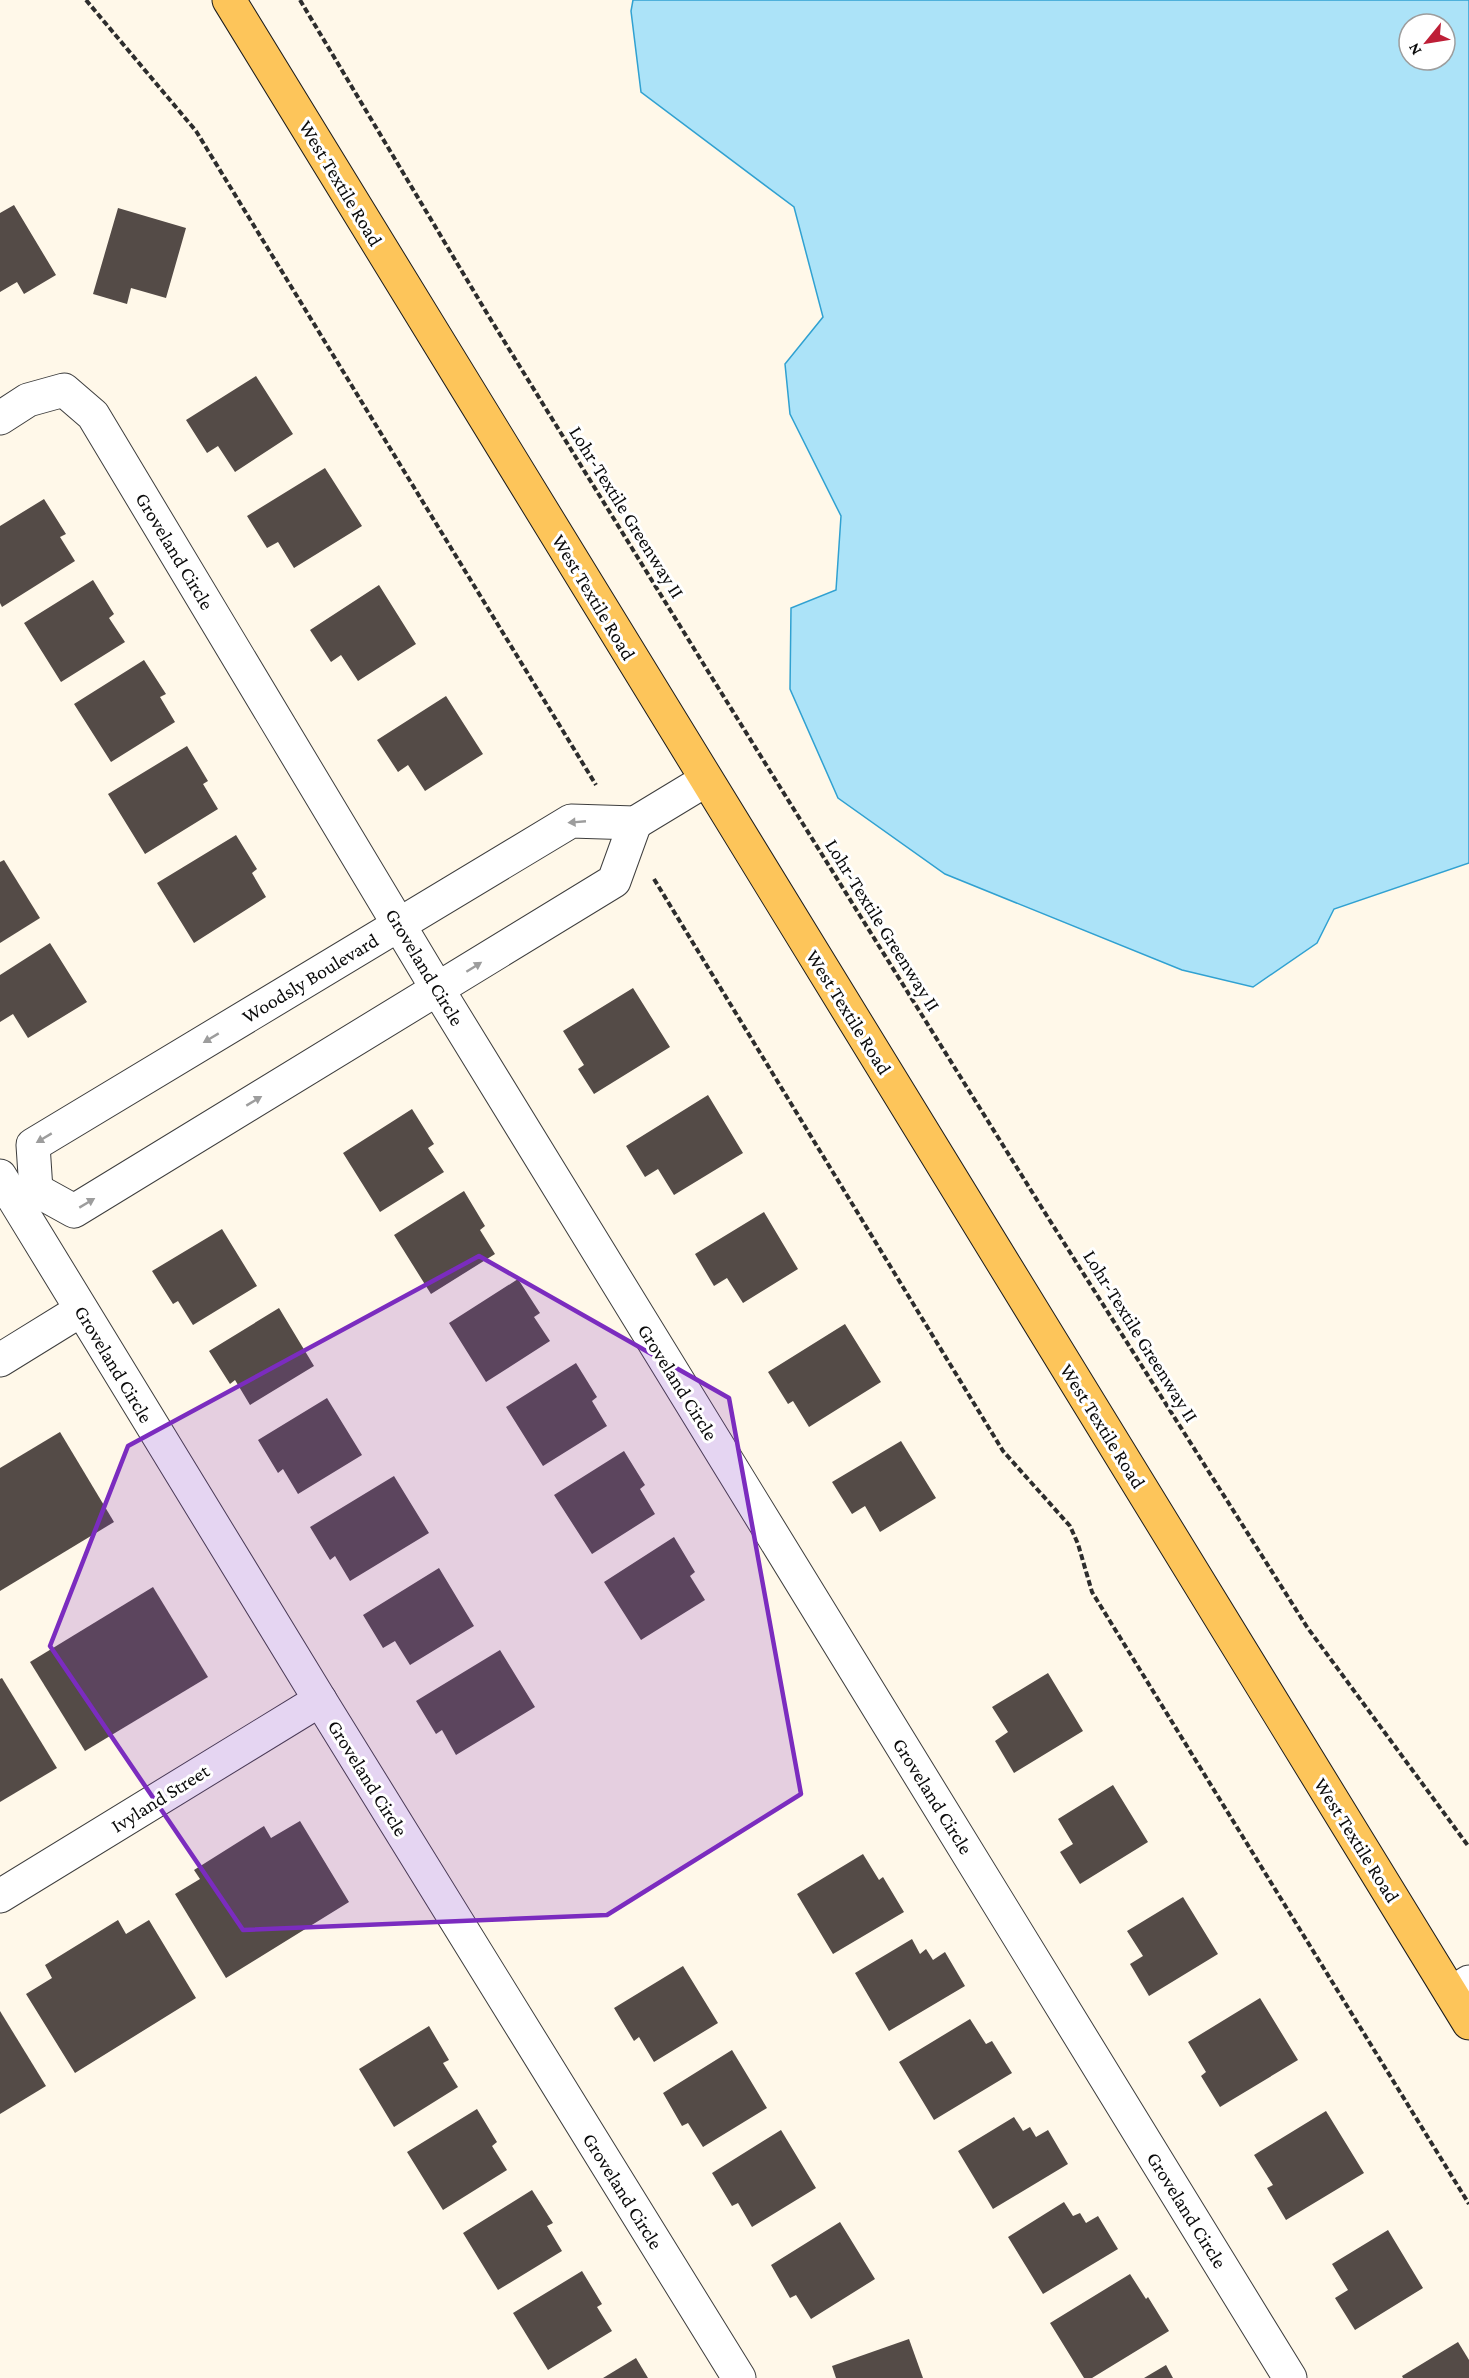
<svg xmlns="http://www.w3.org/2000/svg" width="1469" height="2378" font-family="'Crimson Pro',serif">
  <rect width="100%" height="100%" fill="#fff8e9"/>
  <path fill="#ace3f8" stroke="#30a1d1" stroke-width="1.5" fill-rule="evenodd" d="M633 0H1469V863L1334 909 1317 943 1253 987 1182 970 945 874 838 798 790 689 791 608 836 590 841 516 790 414 785 364 823 317 794 207 641 92 631 11ZM1409 24H1445V60H1409Z"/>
  <g fill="#544b47">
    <polygon points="14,205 56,275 24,294 17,282 0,292 0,213"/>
    <polygon points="118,208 186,228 166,298 131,288 127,304 93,294"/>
    <polygon points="256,376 293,434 235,472 218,446 207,453 186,420"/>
    <polygon points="325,468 362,526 294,568 278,542 267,548 247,516"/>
    <polygon points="44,499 66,534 60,537 75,561 2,607 0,603 0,526"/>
    <polygon points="93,580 114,614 109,618 125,642 61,682 24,623"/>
    <polygon points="379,585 416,644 358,681 341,655 331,662 310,630"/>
    <polygon points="144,660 166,694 160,697 175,722 111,762 74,704"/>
    <polygon points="446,696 483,754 425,791 408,765 398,772 377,740"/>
    <polygon points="187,746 208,781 203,784 218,809 145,854 108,794"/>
    <polygon points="236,835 257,869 252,873 266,897 194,943 157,883"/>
    <polygon points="4,860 40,918 0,943 0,862"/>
    <polygon points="50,943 87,1002 28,1038 13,1014 0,1022 0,975"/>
    <polygon points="633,988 670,1047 594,1094 578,1069 584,1065 563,1031"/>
    <polygon points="708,1095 743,1153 674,1195 658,1169 645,1177 626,1146"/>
    <polygon points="412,1109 434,1144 428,1148 444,1172 380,1212 343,1153"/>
    <polygon points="464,1191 485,1226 480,1230 495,1254 431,1294 394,1235"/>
    <polygon points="764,1212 798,1269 743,1303 727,1278 714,1286 695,1254"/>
    <polygon points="222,1229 257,1286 193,1325 178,1301 173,1304 152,1271"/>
    <polygon points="518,1279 540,1313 534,1317 550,1341 486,1382 449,1323"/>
    <polygon points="279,1308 314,1366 250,1405 235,1380 230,1384 209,1351"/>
    <polygon points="845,1324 881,1382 809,1427 793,1401 788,1404 768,1372"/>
    <polygon points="576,1363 597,1397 592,1401 607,1426 543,1466 506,1407"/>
    <polygon points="327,1398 362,1455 298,1494 283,1469 278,1473 258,1440"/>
    <polygon points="60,1432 114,1522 0,1591 0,1468"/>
    <polygon points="901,1441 936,1498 880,1532 865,1506 852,1514 832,1482"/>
    <polygon points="624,1451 645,1485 640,1489 655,1514 592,1554 554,1495"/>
    <polygon points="394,1476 429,1533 350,1581 335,1556 330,1560 310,1527"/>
    <polygon points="674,1537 695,1572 690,1576 705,1600 641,1640 604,1582"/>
    <polygon points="439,1568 474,1626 410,1665 395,1641 383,1648 363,1615"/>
    <polygon points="153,1587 208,1677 85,1751 30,1662"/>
    <polygon points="500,1650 535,1707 456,1755 442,1730 436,1734 416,1701"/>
    <polygon points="1048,1673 1083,1731 1014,1773 995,1741 1008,1732 992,1707"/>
    <polygon points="2,1678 57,1768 0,1802 0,1679"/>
    <polygon points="1113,1785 1148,1842 1080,1884 1060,1852 1073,1844 1058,1819"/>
    <polygon points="300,1821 349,1902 226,1978 175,1894 200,1879 194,1870 264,1826 271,1838"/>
    <polygon points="863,1854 879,1880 883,1877 904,1912 833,1954 797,1894"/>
    <polygon points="1183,1897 1218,1954 1149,1996 1130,1964 1143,1956 1127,1931"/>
    <polygon points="118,1920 126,1934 149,1920 196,1998 75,2073 26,1994 52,1978 45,1965"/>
    <polygon points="912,1939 920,1954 926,1949 933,1960 945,1952 965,1986 889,2031 855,1973"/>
    <polygon points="683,1966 718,2023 654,2062 639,2037 634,2041 614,2008"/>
    <polygon points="1260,1998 1298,2060 1220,2107 1201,2076 1206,2072 1188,2042"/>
    <polygon points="0,2011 46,2086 0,2114"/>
    <polygon points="970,2019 986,2044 992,2041 1012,2073 934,2120 899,2062"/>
    <polygon points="429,2026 449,2060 443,2063 458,2087 394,2127 359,2069"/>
    <polygon points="732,2050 767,2108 703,2147 688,2123 682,2126 663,2093"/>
    <polygon points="477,2109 497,2142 492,2146 507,2170 443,2210 407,2152"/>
    <polygon points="1326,2111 1364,2173 1286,2220 1267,2188 1273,2185 1254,2155"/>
    <polygon points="1014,2117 1023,2131 1030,2127 1036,2137 1048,2130 1068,2164 993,2209 958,2151"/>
    <polygon points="781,2130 816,2188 752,2227 738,2203 732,2206 712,2173"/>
    <polygon points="532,2190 553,2223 547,2226 562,2251 498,2290 463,2233"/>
    <polygon points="1064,2202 1073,2216 1080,2213 1086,2223 1098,2216 1118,2249 1043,2294 1008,2237"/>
    <polygon points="840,2222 875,2279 811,2319 796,2295 790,2298 771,2265"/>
    <polygon points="1388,2230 1423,2288 1355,2330 1335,2298 1348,2290 1332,2264"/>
    <polygon points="582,2271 602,2304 597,2307 612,2331 548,2370 513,2313"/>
    <polygon points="1130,2274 1146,2299 1148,2297 1169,2331 1092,2378 1084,2378 1050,2323"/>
    <polygon points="909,2339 923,2378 836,2378 832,2366"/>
    <polygon points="1458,2342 1469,2360 1469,2378 1403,2378 1402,2376"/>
    <polygon points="636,2358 648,2378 603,2378"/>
    <polygon points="1166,2365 1173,2378 1144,2378"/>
  </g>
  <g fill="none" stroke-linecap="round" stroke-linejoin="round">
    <g stroke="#3e3e3e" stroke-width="35">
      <g id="minor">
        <polyline points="0,418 28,400 64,390 93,415 438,990 1290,2378"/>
        <polyline points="0,1176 320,1700 739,2378"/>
        <polyline points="36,1190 33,1145 571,821 635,823 706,780"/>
        <polyline points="36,1190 74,1211 614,881 635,823"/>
        <polyline points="0,1360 81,1310"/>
        <polyline points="0,1896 320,1700"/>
        <polyline points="1451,1993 1469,1982"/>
      </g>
    </g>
    <g stroke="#1c1c1c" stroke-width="35">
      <polyline id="major" points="229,0 1469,2023"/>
    </g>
    <g stroke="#2d2d2d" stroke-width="4" stroke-dasharray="6 3" stroke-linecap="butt">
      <polyline points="86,0 196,131 596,785"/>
      <polyline points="300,0 488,315 714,681 1047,1216 1307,1627 1469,1847"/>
      <polyline points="654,879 1003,1451 1070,1526 1078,1544 1092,1592 1469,2204"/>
    </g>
    <use href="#minor" stroke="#fff" stroke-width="33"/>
    <use href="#major" stroke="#fdc55a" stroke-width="33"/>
  </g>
  <defs><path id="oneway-solid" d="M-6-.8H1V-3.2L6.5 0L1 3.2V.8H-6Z" transform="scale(1.5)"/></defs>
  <g fill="#9d9d9d">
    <use href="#oneway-solid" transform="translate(577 822) rotate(175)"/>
    <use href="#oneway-solid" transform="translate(474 967) rotate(-32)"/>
    <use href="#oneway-solid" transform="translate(211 1038) rotate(149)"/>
    <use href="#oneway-solid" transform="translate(254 1101) rotate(-31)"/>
    <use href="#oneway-solid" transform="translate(44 1138) rotate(149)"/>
    <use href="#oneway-solid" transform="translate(87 1203) rotate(-31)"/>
  </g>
  <path fill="#7b2cbf" fill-opacity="0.2" stroke="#7b2cbf" stroke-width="4.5" stroke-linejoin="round" d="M479 1256 729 1398 801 1794 607 1915 243 1930 50 1646 128 1446Z"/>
  <g text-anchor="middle" stroke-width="6" stroke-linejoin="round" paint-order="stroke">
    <g font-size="20" fill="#0b0b0b" stroke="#fff">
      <text transform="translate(341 183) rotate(59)" y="7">West Textile Road</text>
      <text transform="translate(627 512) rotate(58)" y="7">Lohr-Textile Greenway II</text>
      <text transform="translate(175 551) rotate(59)" y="7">Groveland Circle</text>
      <text transform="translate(594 597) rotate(59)" y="7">West Textile Road</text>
      <text transform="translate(883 925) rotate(58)" y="7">Lohr-Textile Greenway II</text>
      <text transform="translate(425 967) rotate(59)" y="7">Groveland Circle</text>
      <text transform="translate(310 978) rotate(-31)" y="7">Woodsly Boulevard</text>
      <text transform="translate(849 1012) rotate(58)" y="7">West Textile Road</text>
      <text transform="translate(1141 1336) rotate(58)" y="7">Lohr-Textile Greenway II</text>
      <text transform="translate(114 1364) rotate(59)" y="7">Groveland Circle</text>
      <text transform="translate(678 1382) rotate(58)" y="7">Groveland Circle</text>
      <text transform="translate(1103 1426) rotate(58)" y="7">West Textile Road</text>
      <text transform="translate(368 1778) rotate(58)" y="7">Groveland Circle</text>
      <text transform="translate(933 1796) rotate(58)" y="7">Groveland Circle</text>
      <text transform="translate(160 1798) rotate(-32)" y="7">Ivyland Street</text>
      <text transform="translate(1357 1840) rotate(58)" y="7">West Textile Road</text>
      <text transform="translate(623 2191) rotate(58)" y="7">Groveland Circle</text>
      <text transform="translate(1187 2210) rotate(58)" y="7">Groveland Circle</text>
    </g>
  </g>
  <g transform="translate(1427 42) rotate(240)"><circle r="28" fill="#ffffff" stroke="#9d9d9d" stroke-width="1.5"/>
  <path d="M0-4.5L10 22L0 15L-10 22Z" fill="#be1f37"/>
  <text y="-9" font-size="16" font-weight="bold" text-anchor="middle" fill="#0b0b0b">N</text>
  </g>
</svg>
